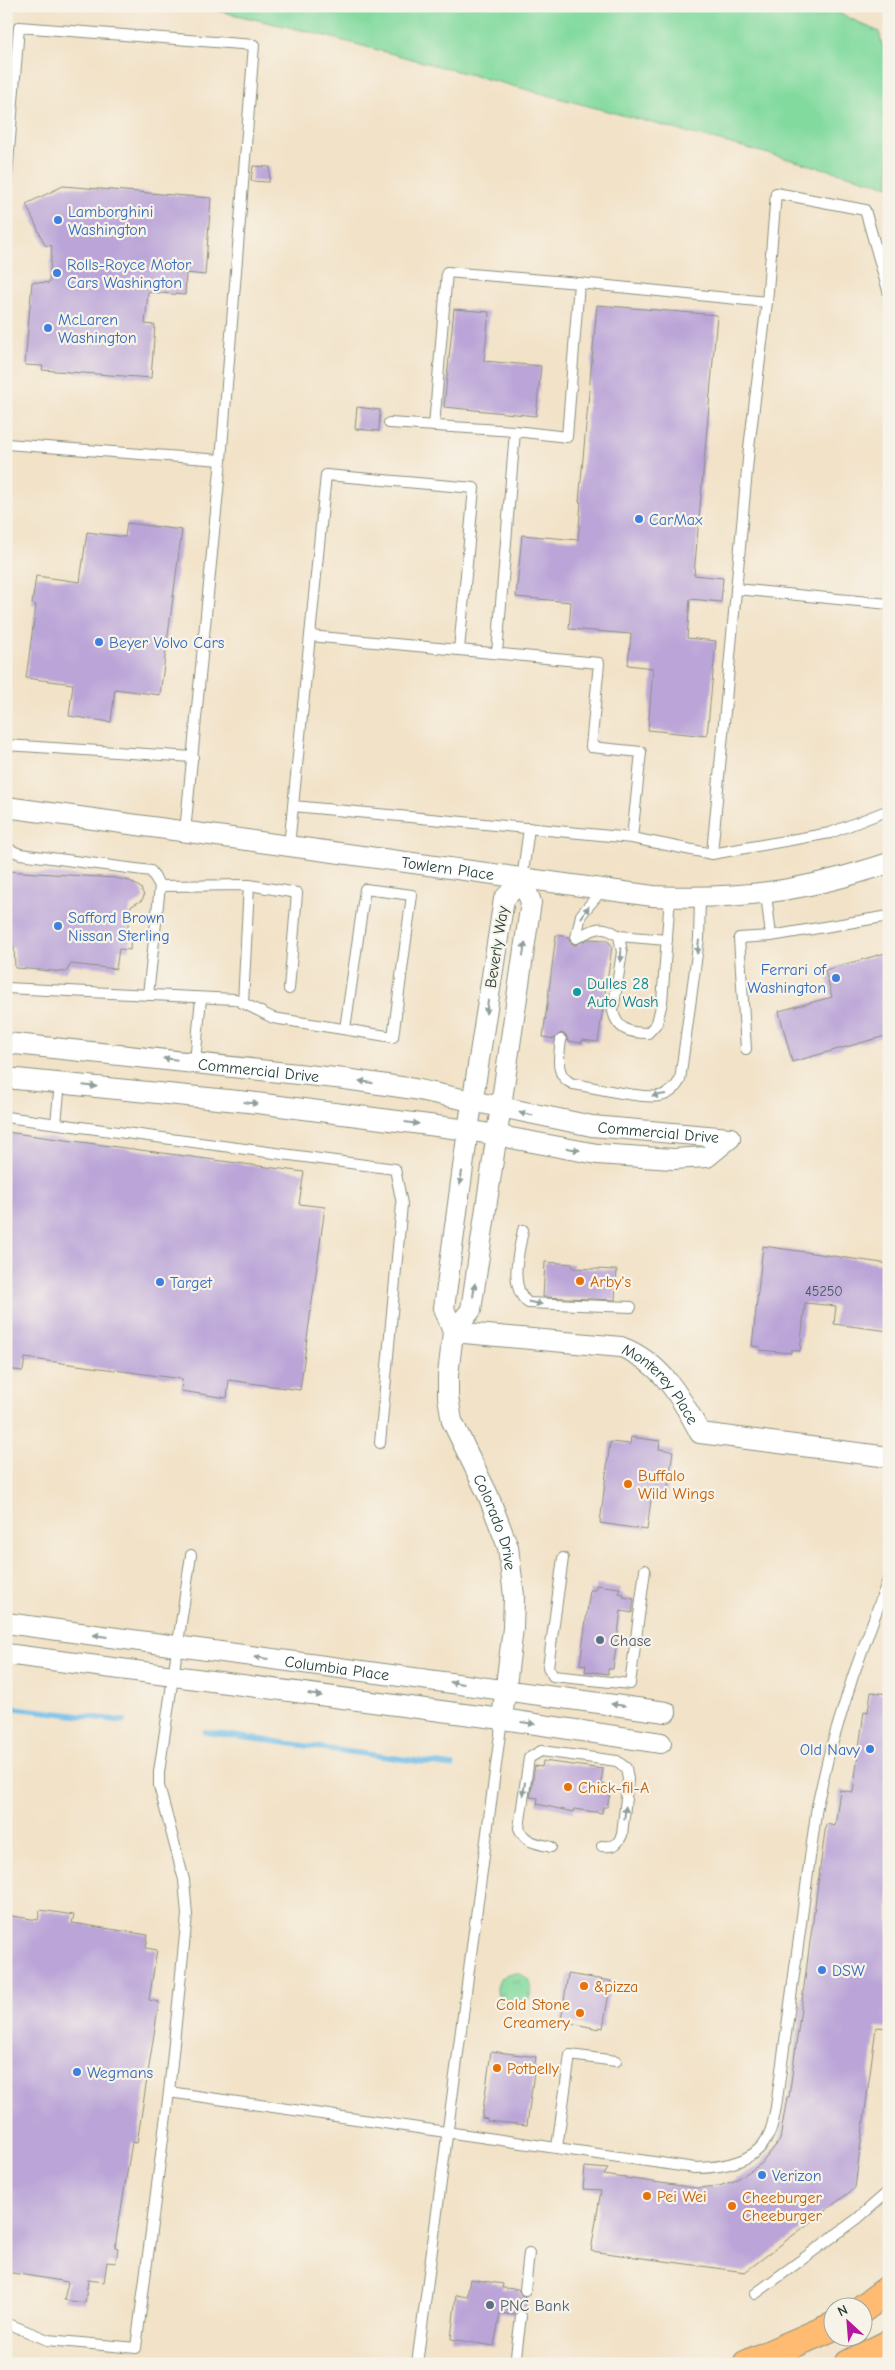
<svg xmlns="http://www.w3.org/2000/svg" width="895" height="2370" font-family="'Comic Neue',sans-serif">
  <defs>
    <pattern id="park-tufts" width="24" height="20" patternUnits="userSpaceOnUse" patternTransform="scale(1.25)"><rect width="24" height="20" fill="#82da9f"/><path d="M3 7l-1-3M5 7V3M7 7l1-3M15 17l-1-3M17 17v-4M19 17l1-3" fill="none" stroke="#6ab282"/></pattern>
  </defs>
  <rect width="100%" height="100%" fill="#f7f3e8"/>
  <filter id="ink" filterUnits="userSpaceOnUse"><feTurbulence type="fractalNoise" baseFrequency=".02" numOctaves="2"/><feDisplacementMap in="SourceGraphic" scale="10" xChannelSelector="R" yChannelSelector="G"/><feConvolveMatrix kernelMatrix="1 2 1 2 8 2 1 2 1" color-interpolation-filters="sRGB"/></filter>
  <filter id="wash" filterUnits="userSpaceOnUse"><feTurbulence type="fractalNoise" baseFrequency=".0096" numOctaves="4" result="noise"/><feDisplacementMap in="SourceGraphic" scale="20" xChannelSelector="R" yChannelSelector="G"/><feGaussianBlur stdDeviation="1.12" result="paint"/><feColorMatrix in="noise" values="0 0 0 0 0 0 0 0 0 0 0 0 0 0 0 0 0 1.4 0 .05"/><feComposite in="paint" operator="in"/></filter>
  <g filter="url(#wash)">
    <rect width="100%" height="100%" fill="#f2e2c7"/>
    <polygon fill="#82da9f" stroke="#508c6a" points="197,6 824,6 879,32 889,71 889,186 314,33"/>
    <circle fill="url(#park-tufts)" stroke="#508c6a" cx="514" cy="1990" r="17"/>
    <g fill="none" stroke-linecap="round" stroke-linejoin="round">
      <g stroke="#6ebce9" stroke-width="5.5">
        <polyline points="6,1707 124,1721"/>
        <polyline points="205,1732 453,1766"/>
      </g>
    </g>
    <g id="blocks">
      <g fill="#bba5d8">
        <polygon points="253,166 270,167 269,182 251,181"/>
        <polygon points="63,186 211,198 205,275 186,273 185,295 148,292 145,324 155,325 151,378 42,370 43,366 25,365 32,282 49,283 52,246 45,245 26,204"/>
        <polygon points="597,305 717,315 694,575 723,578 721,602 690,599 687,638 716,641 707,736 648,730 653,668 628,665 631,634 569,629 571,602 516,597 522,535 578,540 581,502 579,502"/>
        <polygon points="454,309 489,312 484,361 541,366 536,416 444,407"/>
        <polygon points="357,407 380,410 379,431 355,429"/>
        <polygon points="127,523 182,530 160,695 115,689 111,722 69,716 73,684 26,678 36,605 32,604 36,576 80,582 87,532 125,537"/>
        <polygon points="6,871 115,878 130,881 141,888 144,896 142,900 130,907 127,934 131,934 130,950 119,949 116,969 71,964 66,972 15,968 14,947 6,949"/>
        <polygon points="556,935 569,937 570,942 575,945 588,939 606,940 610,943 612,947 598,1042 582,1040 582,1043 568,1041 566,1035 561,1033 554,1039 543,1037"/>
        <polygon points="889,952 889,1035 792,1062 779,1011 832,997 825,970"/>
        <polygon points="6,1132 304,1172 299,1204 325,1207 300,1390 229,1380 227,1398 181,1391 182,1379 25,1358 23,1371 6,1369"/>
        <polygon points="763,1246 889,1264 889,1331 834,1324 836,1306 805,1303 800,1351 791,1350 791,1353 759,1350 760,1347 752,1346"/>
        <polygon points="545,1262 573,1264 573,1268 617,1270 615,1300 543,1297"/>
        <polygon points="631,1437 660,1441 659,1449 673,1451 667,1494 652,1492 647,1530 600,1523 610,1442 630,1444"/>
        <polygon points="596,1585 620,1588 619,1593 624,1594 623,1597 634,1599 632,1613 621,1611 613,1669 608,1669 608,1674 585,1671 586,1665 580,1664 590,1590 596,1590"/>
        <polygon points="871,1692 889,1694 889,2028 876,2027 855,2188 745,2272 591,2251 601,2190 583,2189 585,2167 608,2169 604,2175 696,2188 719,2186 734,2181 761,2164 780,2140 787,2097 789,2097 826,1824 835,1826 840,1790 853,1792 864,1711 868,1712"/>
        <polygon points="543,1761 603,1769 601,1784 607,1785 606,1790 610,1791 610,1793 607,1807 603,1807 602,1813 574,1809 573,1812 537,1804 538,1798 530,1797 535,1766 542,1767"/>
        <polygon points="40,1910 74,1915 72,1923 148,1935 146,1948 157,1950 149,2000 159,2002 137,2143 132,2142 115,2247 118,2248 116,2263 107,2262 104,2282 88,2280 85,2303 64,2300 68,2282 6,2272 6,1915 38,1920"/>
        <polygon points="568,1974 611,1981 603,2028 599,2027 599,2029 561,2021"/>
        <polygon points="491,2051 536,2057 527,2125 487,2121 487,2119 482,2118"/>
        <polygon points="470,2279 503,2284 502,2288 518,2289 521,2295 526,2297 524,2310 518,2310 514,2315 500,2313 494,2346 451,2339 456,2295 467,2297"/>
      </g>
    </g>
  </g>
  <g filter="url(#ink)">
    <use href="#blocks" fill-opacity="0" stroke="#88907e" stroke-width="1"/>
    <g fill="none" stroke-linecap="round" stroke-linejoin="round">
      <g stroke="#88907e" stroke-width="12">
        <g id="lane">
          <polyline points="6,188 19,27 254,45 221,460 6,444"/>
          <polyline points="579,283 767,302 776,193 865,210 889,294"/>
          <polyline points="389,423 515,431 497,653"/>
          <polyline points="434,426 447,272 579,283 567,437 515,431"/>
          <polyline points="736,589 889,604"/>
          <polyline points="310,636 459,650"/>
          <polyline points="6,745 193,757"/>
          <polyline points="185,832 221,460"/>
          <polyline points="632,838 712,854 830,833 889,810"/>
          <polyline points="289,846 326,475 474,488 459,650 599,663 591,747 641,752 632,838 293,806"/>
          <polyline points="6,848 20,854 151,871 160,886 249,885 243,1003"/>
          <polyline points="712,854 749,448 767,302"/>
          <polyline points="522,880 529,828"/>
          <polyline points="249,885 297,893 289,989"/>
          <polyline points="619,936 667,940"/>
          <polyline points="771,936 889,916"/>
          <path d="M576 938C594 929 601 923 619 936L622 952 613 1011C617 1030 630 1033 648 1033L657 1023 662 1002 670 897"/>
          <polyline points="576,938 581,915 602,890"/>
          <polyline points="6,988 235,999 273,1018 393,1037 412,895 365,889 345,1029"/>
          <polyline points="148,995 160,886"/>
          <path d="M561 1040C559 1057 554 1076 573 1084 594 1087 640 1099 659 1096 669 1095 675 1089 680 1080L699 939 700 898"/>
          <polyline points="746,1049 739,938 771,936 766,894"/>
          <polyline points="195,1062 201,998"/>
          <polyline points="6,1117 395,1169 402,1204 380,1443"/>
          <polyline points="56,1123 60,1083"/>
          <path d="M523 1230C519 1252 508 1286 528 1303L631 1307"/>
          <polyline points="563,1558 548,1667 553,1676 630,1684 645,1570"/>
          <path d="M551 1847C537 1843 525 1843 519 1828L529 1758 541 1751 617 1761 626 1768 628 1779 622 1835C617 1846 613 1847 602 1846"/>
          <path d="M169 2092 695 2168C721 2168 758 2162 769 2134 773 2126 774 2116 776 2107L817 1806 829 1754 853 1676 889 1577"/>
          <polyline points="557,2147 570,2055 616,2061"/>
          <polyline points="525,2290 529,2253"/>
          <polyline points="755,2294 857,2219 889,2191"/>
          <polyline points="6,2323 48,2340 136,2348 169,2092 187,1915 184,1880 159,1786 159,1772 191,1555"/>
          <polyline points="417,2364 502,1719"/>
          <polyline points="515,2364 521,2316"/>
        </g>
      </g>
      <g stroke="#88907e" stroke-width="22">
        <g id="street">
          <path id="s1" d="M6 807 653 896C742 900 805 891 889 863"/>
          <path id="s2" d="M6 1043 345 1079 414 1089 592 1126 730 1138"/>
          <polyline points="6,1078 248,1102 468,1130 597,1154 673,1159 707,1157 730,1138"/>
          <path id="s3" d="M453 1332 471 1310 531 902 522 880 504 899 468 1130 444 1308 453 1332 448 1375V1397L452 1421 488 1495 508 1547 514 1596 513 1628 502 1719"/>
          <path id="s4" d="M453 1332 621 1347C661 1362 681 1397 700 1433L889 1457"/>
          <path id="s5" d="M6 1623 666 1712"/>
          <polyline points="6,1654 502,1719 661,1743"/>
        </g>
      </g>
      <g stroke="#88907e" stroke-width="30">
        <polyline id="primary" points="849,2364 889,2344"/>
      </g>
      <g stroke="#88907e" stroke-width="30">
        <g id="highway">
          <polyline points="862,2309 889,2289"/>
          <polyline points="747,2364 832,2327"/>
        </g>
      </g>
      <use href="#lane" stroke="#fff" stroke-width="10"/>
      <use href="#street" stroke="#fff" stroke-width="20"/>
      <use href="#primary" stroke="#febb71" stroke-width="28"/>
      <use href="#highway" stroke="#febb71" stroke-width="28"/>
    </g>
    <defs><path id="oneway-solid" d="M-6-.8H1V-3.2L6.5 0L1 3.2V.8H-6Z" transform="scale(1.25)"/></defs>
    <g fill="#8f9e9a">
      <use href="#oneway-solid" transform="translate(585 912) rotate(-57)"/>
      <use href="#oneway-solid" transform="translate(698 947) rotate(98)"/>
      <use href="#oneway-solid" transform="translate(524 949) rotate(-82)"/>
      <use href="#oneway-solid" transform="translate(621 955) rotate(92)"/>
      <use href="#oneway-solid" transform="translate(487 1007) rotate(99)"/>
      <use href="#oneway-solid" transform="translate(170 1059) rotate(-174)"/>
      <use href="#oneway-solid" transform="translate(366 1082) rotate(-171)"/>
      <use href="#oneway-solid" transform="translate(90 1086) rotate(6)"/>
      <use href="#oneway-solid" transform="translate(659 1095) rotate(172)"/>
      <use href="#oneway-solid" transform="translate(251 1103) rotate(7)"/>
      <use href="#oneway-solid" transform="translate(526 1114) rotate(-168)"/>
      <use href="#oneway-solid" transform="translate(412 1123) rotate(7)"/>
      <use href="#oneway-solid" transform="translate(573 1149) rotate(10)"/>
      <use href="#oneway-solid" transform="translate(461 1178) rotate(98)"/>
      <use href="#oneway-solid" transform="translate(474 1290) rotate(-82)"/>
      <use href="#oneway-solid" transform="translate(535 1303) rotate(11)"/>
      <use href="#oneway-solid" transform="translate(100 1636) rotate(-172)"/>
      <use href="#oneway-solid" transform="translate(261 1658) rotate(-173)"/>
      <use href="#oneway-solid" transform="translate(457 1683) rotate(-172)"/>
      <use href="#oneway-solid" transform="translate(315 1695) rotate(7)"/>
      <use href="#oneway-solid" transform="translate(618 1705) rotate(-172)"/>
      <use href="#oneway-solid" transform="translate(528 1723) rotate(8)"/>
      <use href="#oneway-solid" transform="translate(524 1789) rotate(98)"/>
      <use href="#oneway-solid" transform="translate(625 1813) rotate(-84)"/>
    </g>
  </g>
  <g fill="#3f7fe0" stroke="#f7f3e8" stroke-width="2">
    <circle cx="58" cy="220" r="5"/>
    <circle cx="57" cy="273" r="5"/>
    <circle cx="48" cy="328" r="5"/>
    <circle cx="639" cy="519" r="5"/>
    <circle cx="99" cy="642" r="5"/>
    <circle cx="58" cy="926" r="5"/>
    <circle cx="836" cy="978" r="5"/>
    <circle cx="160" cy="1282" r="5"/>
    <circle cx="870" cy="1749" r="5"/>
    <circle cx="822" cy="1970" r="5"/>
    <circle cx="77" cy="2072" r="5"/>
    <circle cx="762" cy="2175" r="5"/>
  </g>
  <circle fill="#0f9aa8" stroke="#f7f3e8" stroke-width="2" cx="577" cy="992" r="5"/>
  <g fill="#e8710a" stroke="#f7f3e8" stroke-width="2">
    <circle cx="580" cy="1281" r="5"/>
    <circle cx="628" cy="1484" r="5"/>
    <circle cx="568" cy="1787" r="5"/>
    <circle cx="584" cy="1986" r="5"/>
    <circle cx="580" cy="2013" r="5"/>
    <circle cx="497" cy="2068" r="5"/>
    <circle cx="647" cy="2196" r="5"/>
    <circle cx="732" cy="2206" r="5"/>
  </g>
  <g fill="#5c6f8a" stroke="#f7f3e8" stroke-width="2">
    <circle cx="600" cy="1640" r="5"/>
    <circle cx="490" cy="2305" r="5"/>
  </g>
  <g text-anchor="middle" stroke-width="4.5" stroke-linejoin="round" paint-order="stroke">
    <g font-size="14" fill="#46575d">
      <text x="824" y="1296">45250</text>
    </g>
    <g font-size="16" fill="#366cbe" stroke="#f7f3e8" text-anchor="start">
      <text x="68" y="217">Lamborghini<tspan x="68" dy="18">Washington</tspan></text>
      <text x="67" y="270">Rolls-Royce Motor<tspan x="67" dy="18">Cars Washington</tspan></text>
      <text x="58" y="325">McLaren<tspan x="58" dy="18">Washington</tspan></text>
      <text x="649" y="525">CarMax</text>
      <text x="109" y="648">Beyer Volvo Cars</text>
      <text x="68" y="923">Safford Brown<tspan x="68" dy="18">Nissan Sterling</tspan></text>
      <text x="826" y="975" text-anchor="end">Ferrari of<tspan x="826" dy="18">Washington</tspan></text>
      <text x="170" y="1288">Target</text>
      <text x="860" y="1755" text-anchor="end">Old Navy</text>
      <text x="832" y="1976">DSW</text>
      <text x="87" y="2078">Wegmans</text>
      <text x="772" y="2181">Verizon</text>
    </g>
    <g font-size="16" fill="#1f3d34" stroke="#f7f3e8">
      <text dy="6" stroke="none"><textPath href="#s1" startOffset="446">Towlern Place</textPath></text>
      <text transform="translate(496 947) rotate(-81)" y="6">Beverly Way</text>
      <text dy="6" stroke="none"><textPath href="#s2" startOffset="254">Commercial Drive</textPath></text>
      <text dy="6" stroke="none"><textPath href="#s2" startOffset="659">Commercial Drive</textPath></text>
      <text dy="6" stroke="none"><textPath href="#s4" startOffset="224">Monterey Place</textPath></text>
      <text dy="6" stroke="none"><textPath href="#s3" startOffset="1130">Colorado Drive</textPath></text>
      <text dy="6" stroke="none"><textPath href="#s5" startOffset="334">Columbia Place</textPath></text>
    </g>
    <g font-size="16" fill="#0d838f" stroke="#f7f3e8" text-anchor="start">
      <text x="587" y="989">Dulles 28<tspan x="587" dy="18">Auto Wash</tspan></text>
    </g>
    <g font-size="16" fill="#c56008" stroke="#f7f3e8" text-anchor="start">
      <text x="590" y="1287">Arby's</text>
      <text x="638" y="1481">Buffalo<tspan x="638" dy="18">Wild Wings</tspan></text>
      <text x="578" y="1793">Chick-fil-A</text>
      <text x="594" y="1992">&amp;pizza</text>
      <text x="570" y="2010" text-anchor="end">Cold Stone<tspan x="570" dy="18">Creamery</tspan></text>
      <text x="507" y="2074">Potbelly</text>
      <text x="657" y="2202">Pei Wei</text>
      <text x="742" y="2203">Cheeburger<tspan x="742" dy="18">Cheeburger</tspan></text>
    </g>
    <g font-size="16" fill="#4e5e75" stroke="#f7f3e8" text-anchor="start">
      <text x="610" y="1646">Chase</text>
      <text x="500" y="2311">PNC Bank</text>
    </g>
  </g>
  <rect width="895" height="2370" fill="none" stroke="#f7f3e8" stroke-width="25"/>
  <g transform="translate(848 2322) rotate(334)"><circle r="24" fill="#f7f3e8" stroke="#a1aaa0"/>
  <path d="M0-4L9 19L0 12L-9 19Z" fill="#b5179e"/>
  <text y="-8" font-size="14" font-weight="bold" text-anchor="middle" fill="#1f3d34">N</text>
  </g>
</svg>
